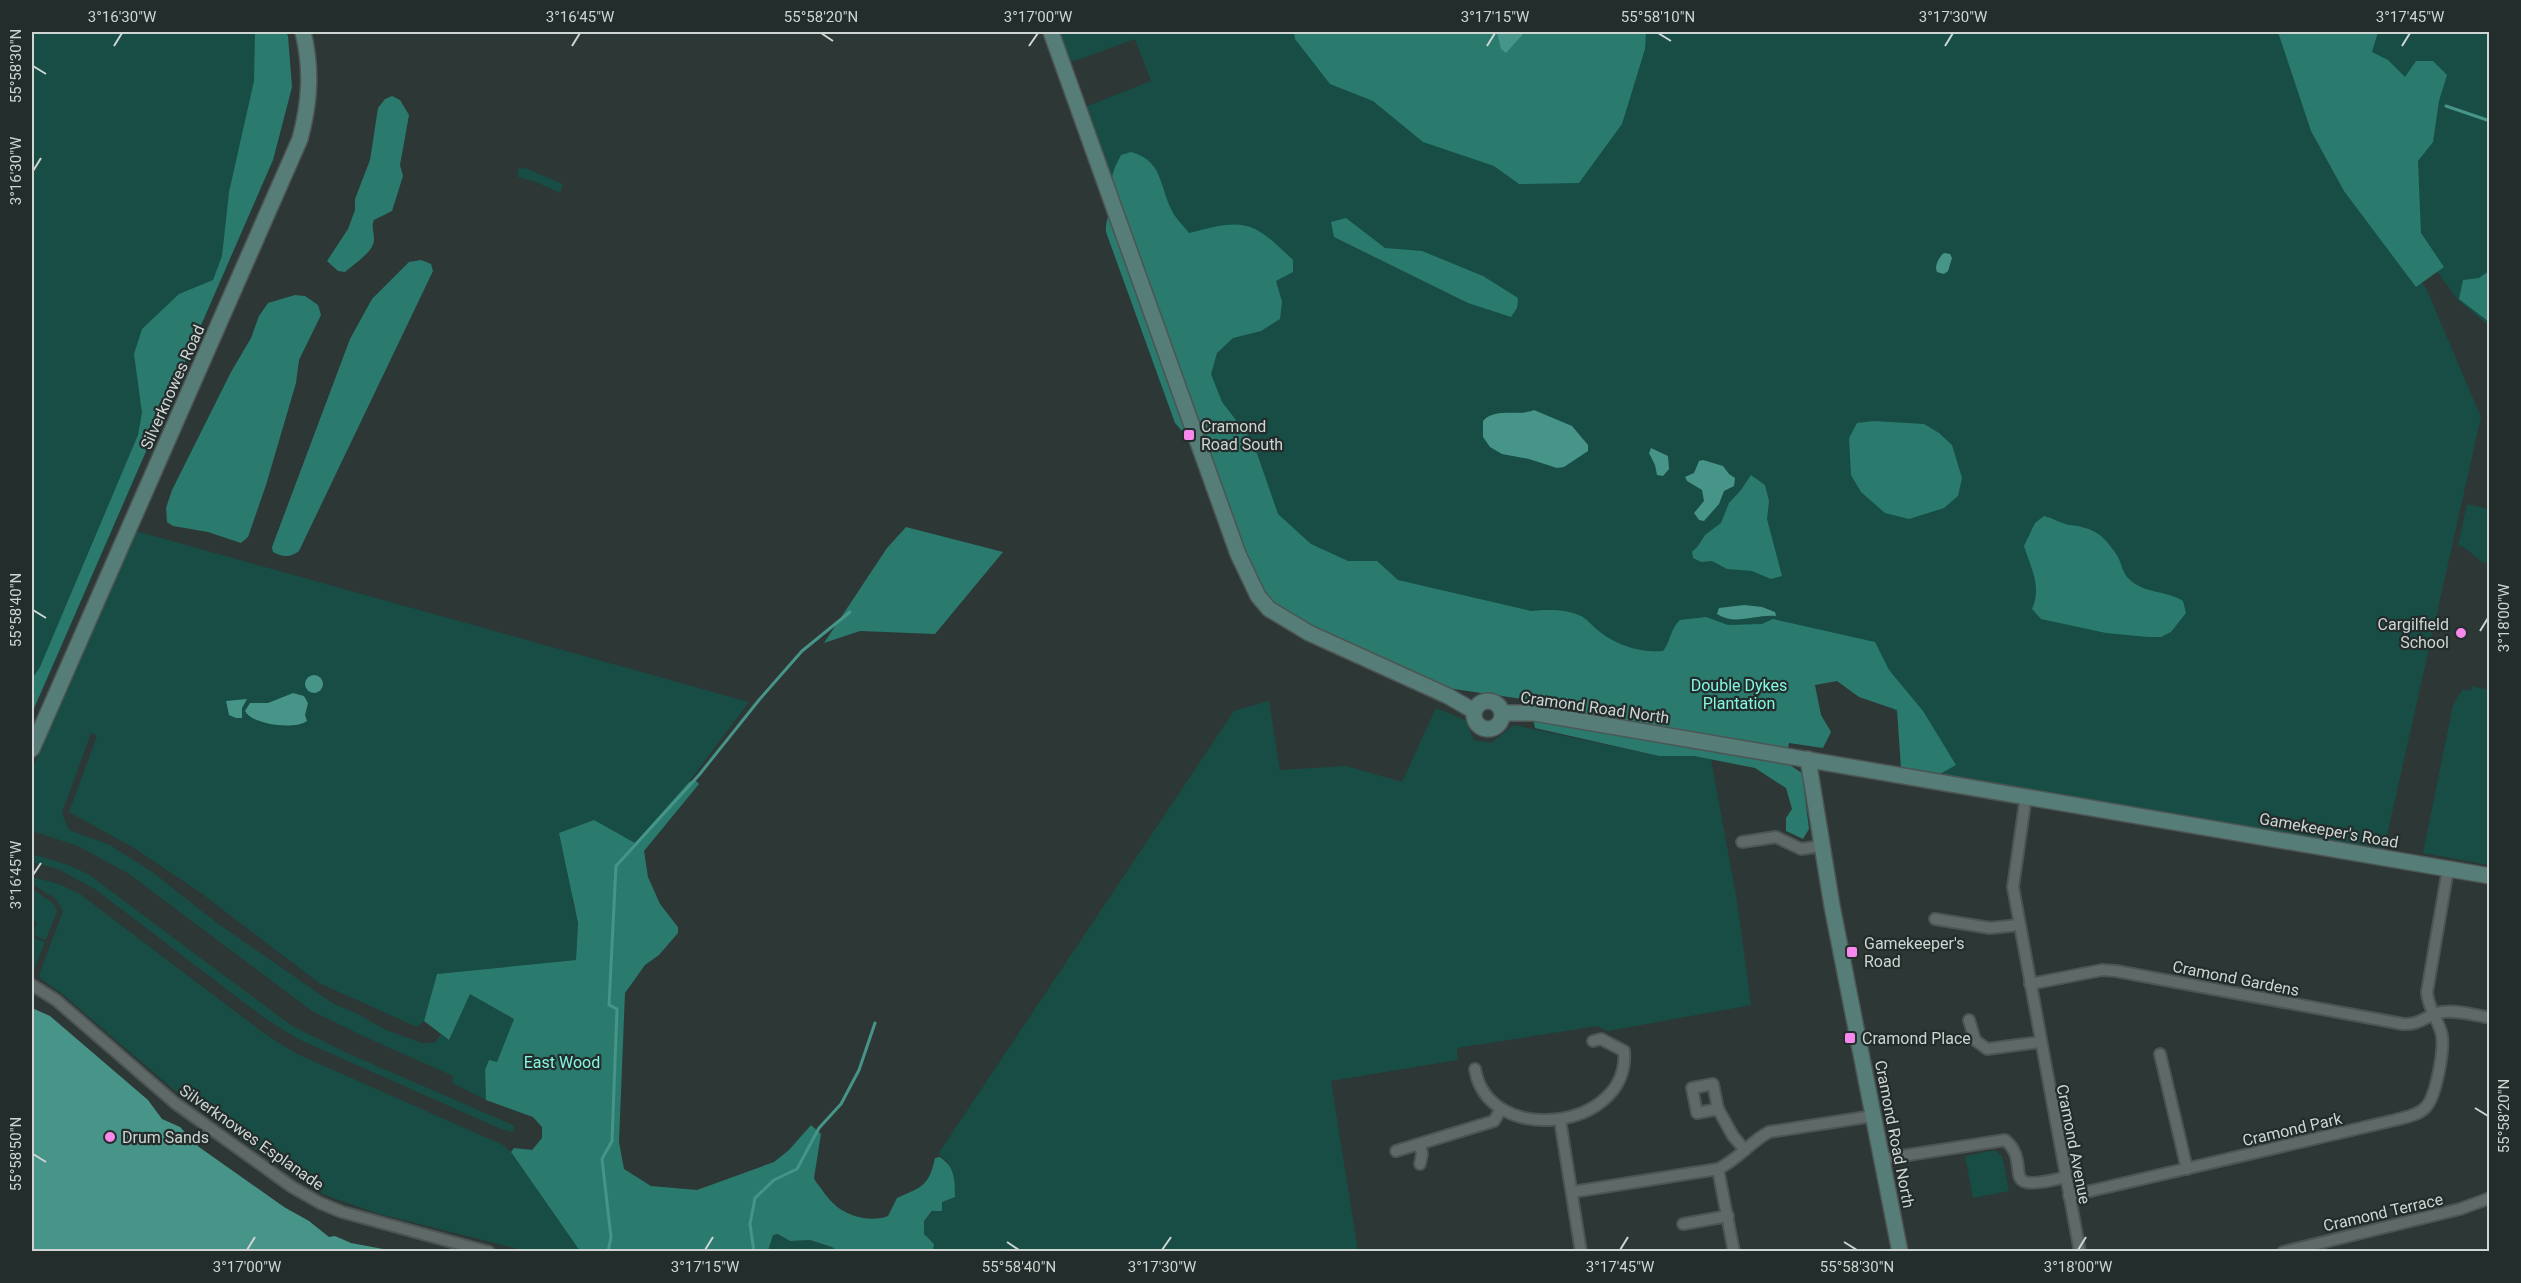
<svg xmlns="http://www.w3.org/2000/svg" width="2521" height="1283" font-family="Roboto,sans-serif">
  <rect width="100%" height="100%" fill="#2d3735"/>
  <g fill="#174d45">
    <polygon points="32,32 286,32 292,87 273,160 32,713"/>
    <polygon points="1058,32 2284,32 2347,185 2426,288 2481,417 2384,849 1947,778 1861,667 1672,672 1261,595 1085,107 1151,81 1135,39 1069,63"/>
    <polygon points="2346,32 2489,32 2489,326 2458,300 2409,233"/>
    <polygon points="525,168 563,184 560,193 536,182 518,177 518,169"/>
    <path d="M2467 504 2489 509V564C2474 560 2473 550 2458 545Z"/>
    <polygon points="136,531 749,702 689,782 635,843 594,821 572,900 578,923 576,960 437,974 424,1021 417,1027 319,983 201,893 134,848 69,812 97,736 91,733 62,813 69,830 110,845 155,874 217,923 334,1004 358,1014 386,1030 422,1043 434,1043 441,1034 449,1040 470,993 514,1019 497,1062 485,1070 486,1100 452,1083 453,1076 363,1036 312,1011 129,874 78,846 32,831 32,769"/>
    <polygon points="2472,686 2489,690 2489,865 2423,853 2453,705 2463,689 2471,691"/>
    <polygon points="1269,701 1280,770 1346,766 1402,782 1436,708 1465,720 1474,740 1491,743 1514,725 1659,756 1694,756 1711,759 1737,901 1751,1005 1608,1031 1597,1026 1457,1048 1458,1060 1331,1081 1358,1251 933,1252 934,1249 924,1234 924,1221 942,1202 948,1162 938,1154 1234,711"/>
    <polygon points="32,854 68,865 88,874 292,1026 347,1053 515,1126 513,1132 501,1129 298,1039 263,1017 95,889 58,869 32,862"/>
    <polygon points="32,877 59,884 80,894 265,1034 297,1054 503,1145 511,1152 580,1251 526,1251 376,1213 325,1195 296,1178 181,1096 61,993 41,979 39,975 63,911 56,899 32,884"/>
    <polygon points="32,889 53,903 57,911 46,940 33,935 37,922 32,920"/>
    <polygon points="32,937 45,942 32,974"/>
    <polygon points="1995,1150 2002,1156 2009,1191 1973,1198 1965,1156"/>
    <polygon points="778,1234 790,1241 810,1240 832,1247 837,1251 768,1252 773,1235"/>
  </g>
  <g fill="#2a7a6e">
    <polygon points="255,32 286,32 288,36 292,87 273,160 32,713 32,679 40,667 138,435 142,413 134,354 142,329 179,294 213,280 222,256 229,192 254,81"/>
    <polygon points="1294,32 1646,32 1645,49 1622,124 1579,183 1519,184 1494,166 1423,142 1373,101 1330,84 1295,39"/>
    <polygon points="2278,32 2378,32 2372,52 2388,60 2405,77 2416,61 2433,61 2447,75 2439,101 2433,142 2418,161 2421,233 2444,267 2416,287 2344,191 2311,131"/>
    <path d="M392 96 400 100 409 115 400 165 403 176 392 211 374 220C371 227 374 231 374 239 375 251 354 264 345 272L338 271 327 261 348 229 355 210V199L370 160 378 108 385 99Z"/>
    <path d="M1131 152C1163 161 1159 185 1172 211 1176 219 1184 226 1189 233 1245 218 1252 220 1293 260V272L1276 281 1282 302 1280 319 1261 331 1233 338 1217 353 1211 374 1222 402 1253 442 1278 514 1311 544 1348 561H1377L1398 580 1531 611C1547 609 1569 609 1583 617 1589 621 1594 628 1600 632 1618 646 1641 653 1663 651 1671 641 1670 629 1680 620L1706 617 1728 625 1762 624 1773 619 1875 642 1889 670 1923 711 1956 765 1938 775 1901 768 1897 710 1859 697 1837 681 1815 685 1821 715 1831 732 1823 748 1789 743 1785 762 1802 773 1809 829 1803 839 1786 831V818L1792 809 1786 788 1755 768 1694 756H1659L1535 728 1529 700 1447 688 1297 619 1262 594 1197 433 1182 431 1175 423 1106 232C1105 217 1111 213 1116 201 1120 192 1112 186 1112 178 1113 170 1118 161 1121 155Z"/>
    <polygon points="1346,218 1385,248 1422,251 1483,276 1518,298 1517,308 1511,317 1468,303 1334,237 1331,222"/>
    <path d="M421 260 431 264 433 271 299 551C290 558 283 557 273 552L272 547 350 339 372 299 409 262Z"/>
    <polygon points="2489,271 2489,322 2459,299 2463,280 2479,278"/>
    <polygon points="295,295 305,296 318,305 321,315 299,360 296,383 266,485 248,537 241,543 208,532 173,526 167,522 166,508 172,490 231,372 251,338 259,316 268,303"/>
    <polygon points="1874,421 1924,424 1939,433 1952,445 1962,478 1958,496 1944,508 1909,519 1885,513 1861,492 1851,475 1849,438 1857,423"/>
    <polygon points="1751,475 1765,485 1769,501 1767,519 1782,576 1771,579 1752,571 1727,569 1712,561 1701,562 1693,558 1692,552 1698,546 1705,535 1721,523 1729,503 1741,490"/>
    <path d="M2044 516C2053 518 2062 524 2070 525 2095 528 2104 535 2118 557 2121 563 2123 573 2128 578 2143 594 2166 590 2183 601L2186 613 2171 632 2161 637H2148L2106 633 2041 619 2032 609C2042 587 2031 568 2024 546L2035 523Z"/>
    <polygon points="906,527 1003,552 935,634 860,631 824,643 887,548"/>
    <path d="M695 780 699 784 644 851 648 877 660 904 678 927V933L659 955 645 965 625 993 619 1142 624 1169 651 1186 697 1190 774 1162 789 1150 811 1125 821 1134 814 1178 816 1182C822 1189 827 1198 834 1204 846 1216 872 1223 888 1216L897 1198C922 1187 929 1186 935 1158L940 1157C955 1167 955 1180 955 1197L942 1202V1211H932L924 1221V1234L934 1244 933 1251H837L832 1247 810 1240 790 1241 778 1234 773 1235 768 1251H580L511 1152 514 1148 532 1150 542 1138V1127L533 1117 486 1100 485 1070 489 1060 497 1062 514 1019 470 994 449 1040 424 1021 437 974 576 960 578 923 559 833 594 820 635 843 689 782Z"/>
  </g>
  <g fill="#479488">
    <polygon points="1497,32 1525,32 1506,53 1501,49"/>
    <path d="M1944 253 1950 254 1952 258 1948 271 1944 274 1937 272C1934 266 1939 257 1944 253Z"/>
    <path d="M1534 410 1572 426 1588 445V451L1564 467 1557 468 1529 459 1502 454 1490 447 1483 437V421C1496 407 1517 417 1534 410Z"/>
    <polygon points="1651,448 1668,456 1669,469 1663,476 1657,475 1655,465 1649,453"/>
    <polygon points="1703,460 1723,466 1729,474 1735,478 1734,486 1724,491 1719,504 1704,521 1699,520 1694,513 1704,501 1702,490 1687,481 1685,477 1694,473 1699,461"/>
    <path d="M1744 605 1762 607 1775 612 1776 616C1755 614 1735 626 1717 614L1719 608Z"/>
    <circle cx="314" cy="684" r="9"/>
    <path d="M293 693 304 696 308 703 305 715 307 721C295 730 252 725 245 711L250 703H268Z"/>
    <polygon points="247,699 242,708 242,718 236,718 229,715 226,701"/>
    <polygon points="32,1008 50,1016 148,1100 162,1119 180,1127 199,1147 284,1207 309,1221 329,1237 335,1236 351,1243 394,1251 32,1251"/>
  </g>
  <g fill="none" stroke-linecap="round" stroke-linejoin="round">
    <g stroke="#479488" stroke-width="3">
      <polyline points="2446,106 2490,121"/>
      <polyline points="608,1252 611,1237 602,1159 612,1141 617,1009 609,1005 616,866 699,775 759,700 802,651 850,612"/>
      <polyline points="754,1252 750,1224 755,1198 774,1180 797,1169 819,1128 841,1104 859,1070 875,1023"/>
    </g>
    <g stroke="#4c5553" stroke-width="14">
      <g id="street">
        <polyline points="2026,796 2013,887 2080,1252"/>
        <polyline points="1742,842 1776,837 1801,849 1822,846"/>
        <polyline points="1935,919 1990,928 2019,925"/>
        <path d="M2030 984 2102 970 2116 971 2403 1024C2421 1025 2426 1015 2442 1012 2458 1010 2475 1015 2490 1018"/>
        <polyline points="32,985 56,1000 175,1103 292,1187 320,1203 342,1212 489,1252"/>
        <polyline points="1969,1020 1975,1040 1987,1049 2040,1042"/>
        <polyline points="2160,1054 2187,1169"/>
        <path d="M1475 1069C1488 1148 1631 1130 1624 1051L1601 1039 1593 1041"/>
        <polygon points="1713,1084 1718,1109 1697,1113 1692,1088"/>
        <polyline points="1718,1109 1733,1136 1745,1150"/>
        <polyline points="1560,1120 1581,1252"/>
        <polyline points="1420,1144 1422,1154 1420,1164"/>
        <polyline points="1396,1151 1494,1121 1501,1109"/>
        <path d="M1882 1159 2005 1140C2035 1165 1992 1196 2066 1177"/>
        <polyline points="1718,1169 1734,1252"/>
        <path d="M1572 1192 1718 1169C1738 1160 1750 1142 1769 1132L1873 1116"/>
        <path d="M2069 1196 2395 1120C2405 1117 2417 1116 2425 1108 2436 1098 2444 1051 2442 1036 2439 1020 2428 1009 2427 992L2448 869"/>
        <polyline points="1683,1224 1728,1216"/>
        <polyline points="2283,1252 2460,1209 2490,1198"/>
      </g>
    </g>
    <g stroke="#4c5553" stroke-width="18">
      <g id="secondary">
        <polyline points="1051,32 1238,554 1258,596 1269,609 1309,633 1448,696 1474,711"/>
        <circle cx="1488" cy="715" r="14"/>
        <polyline points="1502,713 1534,713 2490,876"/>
        <path d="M32 749 300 139C310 102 312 69 303 32"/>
        <polyline points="1808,759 1832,906 1900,1252"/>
      </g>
    </g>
    <use href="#street" stroke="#5f6a68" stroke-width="10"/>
    <use href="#secondary" stroke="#567d77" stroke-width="15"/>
  </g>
  <path fill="none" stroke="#ced5d3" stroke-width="2" d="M821 33 833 41M1658 33 1671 41M114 46 122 33M572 46 580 33M1029 46 1038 33M1487 46 1495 33M1945 46 1953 33M2402 46 2410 33M33 66 46 74M33 171 41 158M33 610 46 618M2480 631 2488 618M33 875 41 863M2475 1108 2488 1116M33 1154 46 1162M1007 1242 1019 1250M1844 1242 1857 1250M247 1250 255 1237M705 1250 713 1237M1162 1250 1171 1237M1620 1250 1628 1237M2078 1250 2086 1237"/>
  <g fill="#f888eb" stroke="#232d2b" stroke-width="2">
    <rect x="1183" y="429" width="12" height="12" rx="3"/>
    <circle cx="2461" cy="633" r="6"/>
    <rect x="1846" y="946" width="12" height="12" rx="3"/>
    <rect x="1844" y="1032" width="12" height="12" rx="3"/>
    <circle cx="110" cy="1137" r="6"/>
  </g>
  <g text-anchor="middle" stroke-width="4.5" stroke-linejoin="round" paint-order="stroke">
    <g font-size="16" fill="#ced5d3" stroke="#232d2b">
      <text transform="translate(172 387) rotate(-66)" y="6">Silverknowes Road</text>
      <text transform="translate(1595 707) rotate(8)" y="6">Cramond Road North</text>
      <text transform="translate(2329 830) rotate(10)" y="6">Gamekeeper's Road</text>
      <text transform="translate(2236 978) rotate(11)" y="6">Cramond Gardens</text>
      <text transform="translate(2292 1129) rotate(-13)" y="6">Cramond Park</text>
      <text transform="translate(1895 1134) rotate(79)" y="6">Cramond Road North</text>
      <text transform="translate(252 1137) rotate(35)" y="6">Silverknowes Esplanade</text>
      <text transform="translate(2074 1144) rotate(79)" y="6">Cramond Avenue</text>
      <text transform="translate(2383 1212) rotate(-13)" y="6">Cramond Terrace</text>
    </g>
    <g font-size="16" fill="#ced5d3" stroke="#232d2b" text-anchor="start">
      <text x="1201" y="432">Cramond<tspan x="1201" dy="18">Road South</tspan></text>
      <text x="2449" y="630" text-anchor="end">Cargilfield<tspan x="2449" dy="18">School</tspan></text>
      <text x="1864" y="949">Gamekeeper's<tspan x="1864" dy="18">Road</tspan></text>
      <text x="1862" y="1044">Cramond Place</text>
      <text x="122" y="1143">Drum Sands</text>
    </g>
    <g font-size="16" fill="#84f7e4" stroke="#232d2b">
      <text x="1739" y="691">Double Dykes<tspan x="1739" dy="18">Plantation</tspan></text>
      <text x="562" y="1068">East Wood</text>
    </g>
  </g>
  <rect width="2521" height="1283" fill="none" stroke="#232d2b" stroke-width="66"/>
  <rect x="33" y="33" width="2455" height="1217" fill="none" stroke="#ced5d3" stroke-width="2"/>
  <g font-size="15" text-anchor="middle" fill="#ced5d3">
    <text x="122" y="22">3°16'30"W</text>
    <text x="580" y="22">3°16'45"W</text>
    <text x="821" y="22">55°58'20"N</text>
    <text x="1038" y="22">3°17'00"W</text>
    <text x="1495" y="22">3°17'15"W</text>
    <text x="1658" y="22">55°58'10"N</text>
    <text x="1953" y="22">3°17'30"W</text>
    <text x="2410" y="22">3°17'45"W</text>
    <text transform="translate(16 66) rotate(-90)" y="5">55°58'30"N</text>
    <text transform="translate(16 171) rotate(-90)" y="5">3°16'30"W</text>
    <text transform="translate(16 610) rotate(-90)" y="5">55°58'40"N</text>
    <text transform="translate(2504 618) rotate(-90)" y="5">3°18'00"W</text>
    <text transform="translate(16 875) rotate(-90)" y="5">3°16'45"W</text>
    <text transform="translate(2504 1116) rotate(-90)" y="5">55°58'20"N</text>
    <text transform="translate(16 1154) rotate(-90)" y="5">55°58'50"N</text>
    <text x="247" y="1272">3°17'00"W</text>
    <text x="705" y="1272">3°17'15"W</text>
    <text x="1019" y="1272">55°58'40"N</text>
    <text x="1162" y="1272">3°17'30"W</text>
    <text x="1620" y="1272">3°17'45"W</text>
    <text x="1857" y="1272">55°58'30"N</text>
    <text x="2078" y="1272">3°18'00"W</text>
  </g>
</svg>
